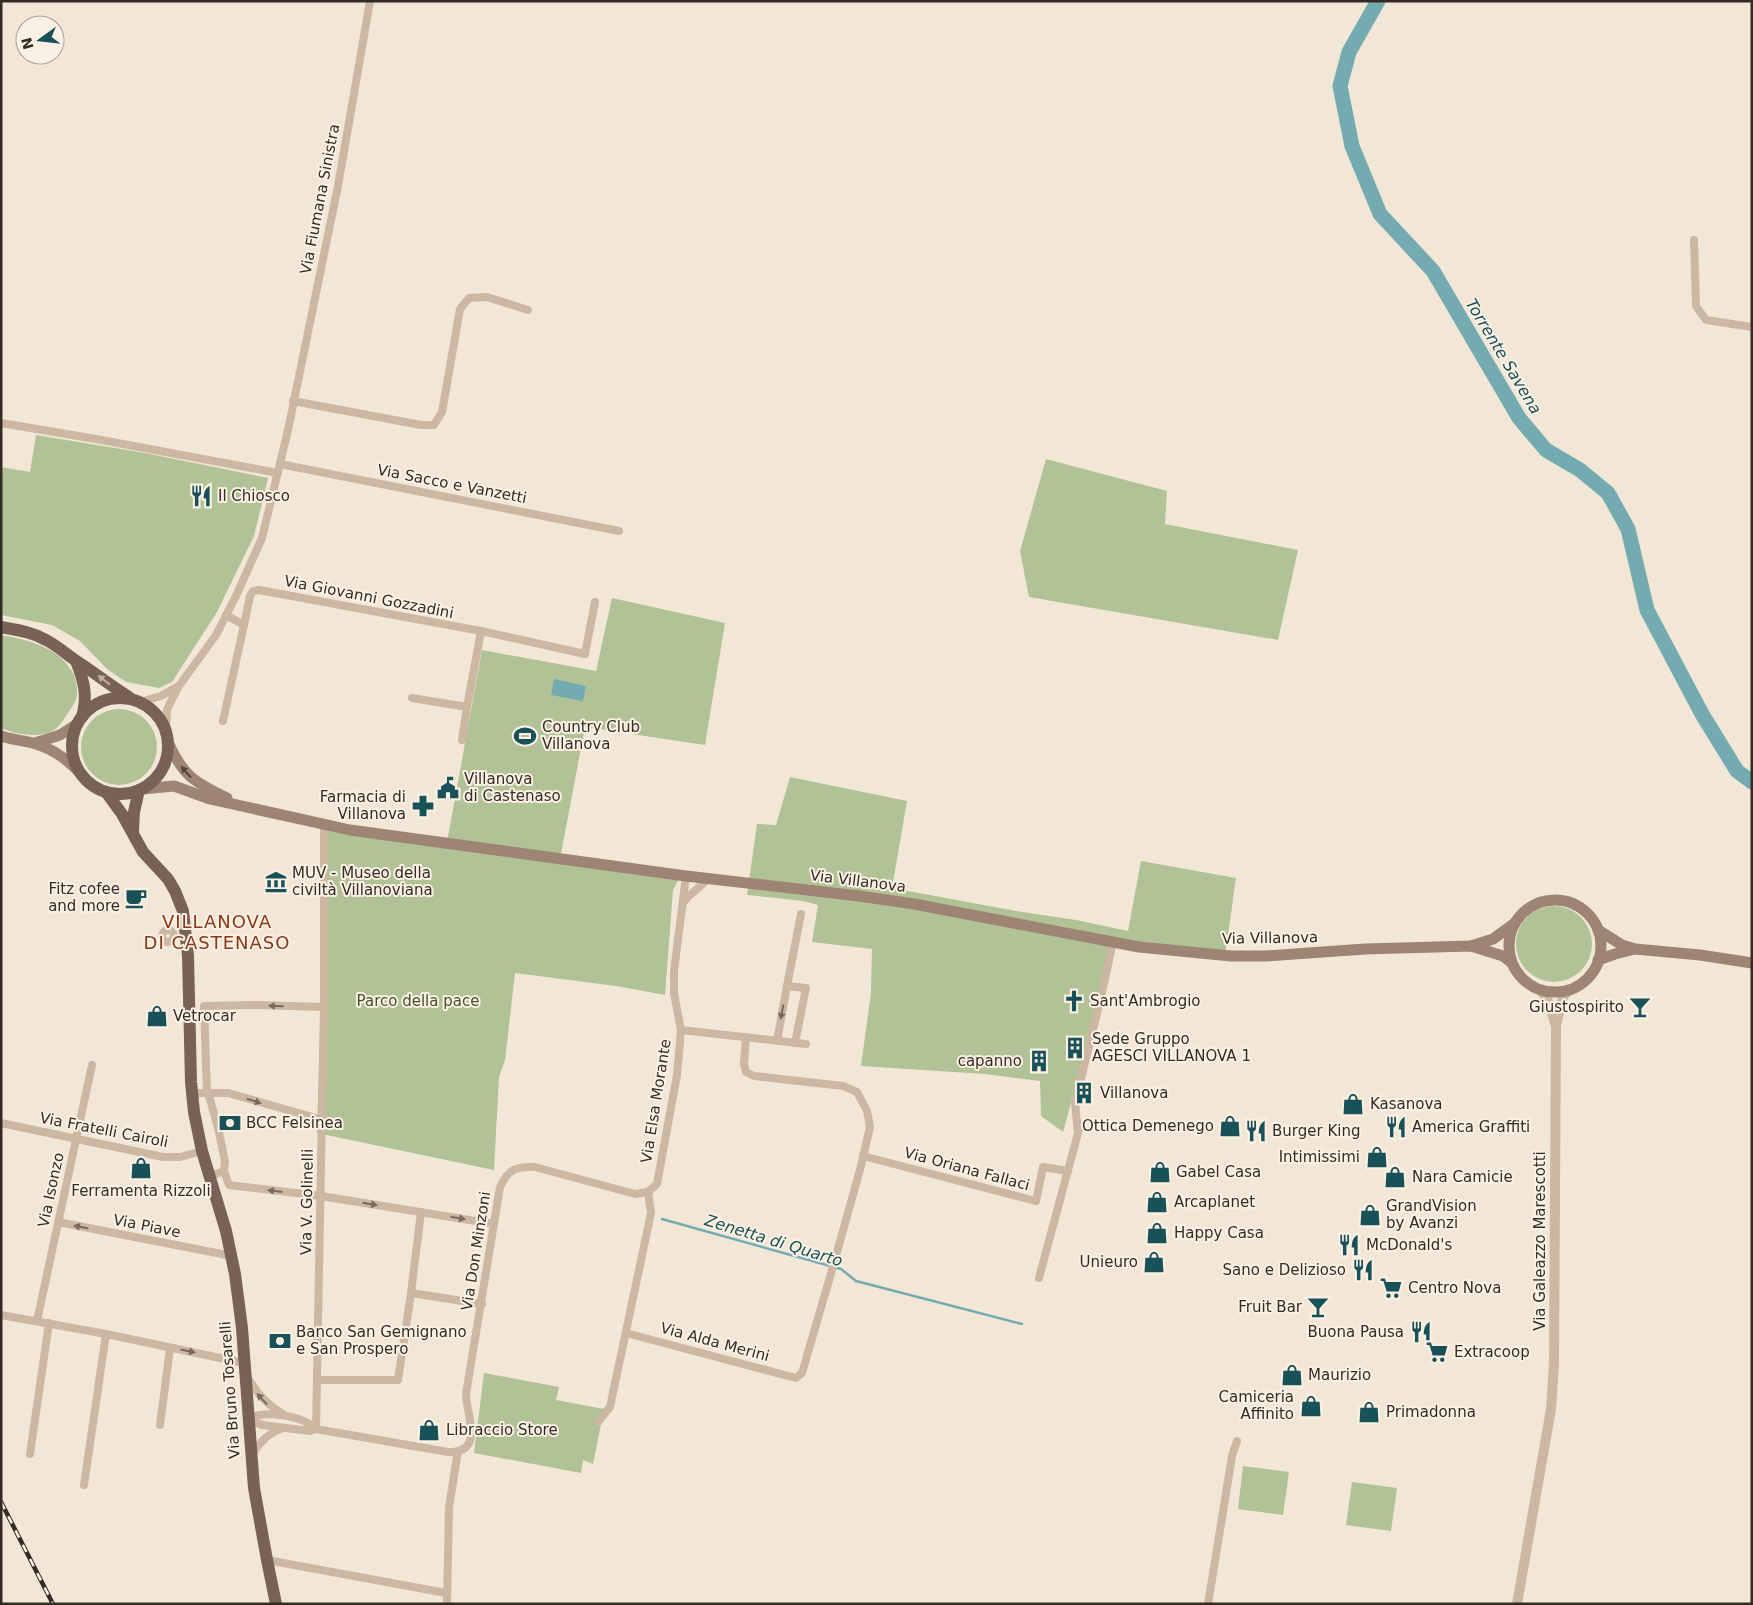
<svg xmlns="http://www.w3.org/2000/svg" width="1753" height="1605" font-family="'DejaVu Sans',sans-serif">
  <rect width="100%" height="100%" fill="#f2e7d6"/>
  <g fill="#b1c296">
    <polygon points="36,435 145,453 268,478 254,536 217,612 172,682 159,688 126,682 107,669 80,641 52,625 1,615 1,467 30,472"/>
    <polygon points="1046,459 1167,491 1165,524 1298,550 1278,640 1029,597 1020,551"/>
    <polygon points="612,598 725,623 705,745 585,727 560,859 680,877 673,890 665,995 616,986 515,973 505,1060 499,1077 494,1170 317,1133 326,827 446,848 482,650 596,671"/>
    <path d="M1 635C25 639 54 646 69 667 76 675 79 689 76 700 74 705 69 711 66 716 61 723 58 729 50 732 35 738 15 734 1 728Z"/>
    <circle cx="119" cy="747" r="38"/>
    <polygon points="790,777 907,801 892,888 1016,911 1076,920 1128,931 1141,861 1236,878 1225,956 1114,945 1063,1132 1041,1116 1040,1081 985,1074 861,1066 871,993 872,949 812,942 818,905 803,901 747,895 757,824 776,825"/>
    <circle cx="1554" cy="944" r="38"/>
    <polygon points="484,1373 559,1387 556,1400 604,1409 593,1464 583,1460 581,1473 474,1453"/>
    <polygon points="1243,1466 1289,1472 1283,1515 1238,1509"/>
    <polygon points="1352,1482 1397,1488 1391,1531 1346,1525"/>
  </g>
  <polygon fill="#74abb1" points="554,679 586,686 583,701 551,695"/>
  <g fill="none" stroke-linecap="round" stroke-linejoin="round">
    <polyline stroke="#74abb1" stroke-width="2.5" points="662,1219 841,1269 856,1281 1022,1324"/>
    <polyline stroke="#74abb1" stroke-width="15" points="1378,1 1349,52 1340,86 1352,146 1380,214 1433,271 1519,418 1546,450 1580,470 1608,493 1628,529 1647,610 1702,714 1737,771 1752,782"/>
    <g stroke="#cbb7a2" stroke-width="8">
      <polyline points="1694,240 1696,306 1706,320 1752,327"/>
      <polyline points="293,401 421,425 434,425 442,412 460,309 469,298 487,297 528,310"/>
      <polyline points="1,423 96,439 278,473"/>
      <polyline points="280,464 619,531"/>
      <polyline points="226,615 244,625 250,596 253,591 259,590 481,631 585,654 595,602"/>
      <polyline points="412,698 467,707 481,631"/>
      <polyline points="140,702 161,696 177,687"/>
      <polyline points="223,721 244,625"/>
      <polyline points="166,731 167,710 172,699 179,686 216,635 236,596 262,538 288,430 338,186 370,1"/>
      <polyline points="462,740 467,707"/>
      <polyline points="683,903 689,896 708,879"/>
      <circle cx="168" cy="936" r="6"/>
      <polyline points="787,986 801,914"/>
      <polyline points="681,1030 806,1044"/>
      <polyline points="777,1041 787,986 806,988 795,1043"/>
      <polyline points="191,1093 228,1093 323,1120"/>
      <polyline points="1,1123 163,1157 180,1157 202,1151"/>
      <polyline points="863,1156 1036,1201 1043,1167 1068,1171"/>
      <polyline points="224,1171 229,1185 321,1196 494,1224"/>
      <polyline points="210,1176 224,1171 225,1162 219,1132 210,1099 207,1092 204,1006 257,1005 324,1007"/>
      <polyline points="58,1222 232,1256"/>
      <polyline points="1039,1278 1078,1133 1075,1103 1101,997 1113,942"/>
      <polyline points="411,1293 421,1212"/>
      <polyline points="1,1315 106,1334 244,1363"/>
      <polyline points="37,1321 92,1065"/>
      <polyline points="626,1333 796,1378 802,1373 834,1263 861,1166 870,1127 867,1111 857,1092 843,1086 754,1076 746,1072 744,1064 746,1037"/>
      <path d="M248 1378C257 1394 267 1405 283 1414"/>
      <polyline points="317,1380 398,1380 411,1293 482,1304"/>
      <polyline points="598,1422 610,1407 651,1213 648,1192"/>
      <polyline points="160,1425 170,1348"/>
      <path d="M316 1429C303 1416 265 1409 248 1419L262 1425 310 1431 316 1429 448 1452C486 1453 466 1414 466 1394L500 1187C508 1170 515 1166 535 1167L635 1194 648 1192 657 1184 677 1075 681 1030 674 993V971L686 876"/>
      <polyline points="316,1429 324,1007 324,826"/>
      <polyline points="30,1454 49,1323"/>
      <path d="M252 1455C260 1442 269 1432 284 1428"/>
      <polyline points="84,1485 106,1334"/>
      <polyline points="267,1560 446,1593"/>
      <polyline points="447,1604 449,1507 458,1451"/>
      <polyline points="1208,1604 1232,1456 1237,1441"/>
    </g>
    <g stroke="#cbb7a2" stroke-width="10">
      <polyline points="1541,990 1549,1003 1555,1023"/>
      <polyline points="1517,1604 1551,1409 1554,1363 1556,1025 1563,997 1569,990"/>
    </g>
    <g stroke="#9e8573" stroke-width="11">
      <path d="M1 736C12 740 24 740 36 744 56 750 70 762 84 777"/>
      <path d="M168 742C183 776 194 782 227 798"/>
      <polyline points="35,743 60,735 77,724"/>
      <polyline points="142,789 174,786 210,799 350,830 686,876 859,896 914,904 1139,947 1231,956 1266,956 1365,949 1471,946 1503,956 1511,962"/>
      <circle cx="1555" cy="946" r="46"/>
      <polyline points="1598,930 1622,945 1635,949 1700,955 1752,963"/>
      <polyline points="1471,946 1493,939 1515,923"/>
      <polyline points="1598,960 1615,954 1635,949"/>
    </g>
    <g stroke="#786255" stroke-width="12">
      <path d="M1 627C17 630 32 632 46 640 58 646 67 655 78 662 95 673 111 686 129 697"/>
      <path d="M76 661C84 681 88 696 82 717"/>
      <circle cx="120" cy="746" r="48"/>
      <polyline points="106,792 122,814 143,852 168,879 175,891 183,911 188,956 191,1082 194,1112 202,1151 226,1231 235,1274 242,1328 254,1488 267,1560 276,1604"/>
      <polyline points="133,831 134,812 139,790"/>
    </g>
    <g stroke="#352b25" stroke-width="4.5">
      <polyline id="rail" points="1,1502 53,1604"/>
    </g>
    <use href="#rail" stroke="#faf0e3" stroke-width="2.5" stroke-dasharray="8" stroke-linecap="butt"/>
  </g>
  <defs><path id="oneway-solid" d="M-6-.8H1V-3.2L6.5 0L1 3.2V.8H-6Z" transform="scale(1.25)"/></defs>
  <use fill="#c0b0a3" href="#oneway-solid" transform="translate(104 680) rotate(-142)"/>
  <use fill="#54463c" href="#oneway-solid" transform="translate(186 772) rotate(-131)"/>
  <g fill="#786a5d">
    <use href="#oneway-solid" transform="translate(276 1006) rotate(-179)"/>
    <use href="#oneway-solid" transform="translate(782 1012) rotate(101)"/>
    <use href="#oneway-solid" transform="translate(254 1101) rotate(17)"/>
    <use href="#oneway-solid" transform="translate(275 1191) rotate(-173)"/>
    <use href="#oneway-solid" transform="translate(370 1204) rotate(9)"/>
    <use href="#oneway-solid" transform="translate(458 1218) rotate(9)"/>
    <use href="#oneway-solid" transform="translate(81 1227) rotate(-169)"/>
    <use href="#oneway-solid" transform="translate(188 1351) rotate(12)"/>
    <use href="#oneway-solid" transform="translate(262 1399) rotate(-133)"/>
  </g>
  <defs>
    <g id="restaurant-bare" transform="scale(1.725)"><path d="M-5-6h1v4h1v-4h1v4h1v-4h1v5L-1.5 .5V6h-2V.5L-5-1ZM5-6V6H3V1.5H1.5Q1.5-4 5-6Z" fill="#185158" stroke="#faf0e3" stroke-width="2.5" paint-order="stroke"/></g>
    <g id="stadium-bare" transform="scale(1.725)"><path d="M0-5a6.5 5 0 1 0 0 10a6.5 5 0 1 0 0-10ZM-3.5-1.8h7v3.6h-7Z" fill="#185158" stroke="#faf0e3" stroke-width="2.5" paint-order="stroke"/></g>
    <g id="civic-bare" transform="scale(1.725)"><path d="M-.6-6.5H3V-4.5H.6V-3L4-1V1h2V6H-6V1h2V-1L-.6-3ZM-1.2 2.5V6h2.4V2.5Z" fill="#185158" stroke="#faf0e3" stroke-width="2.5" paint-order="stroke"/></g>
    <g id="pharmacy-bare" transform="scale(1.725)"><path d="M-2-6h4v4h4v4h-4v4h-4v-4h-4v-4h4Z" fill="#185158" stroke="#faf0e3" stroke-width="2.5" paint-order="stroke"/></g>
    <g id="museum-bare" transform="scale(1.725)"><path d="M0-6L6-3V-2H-6V-3ZM-5-1h2V3h-2ZM-1-1h2V3h-2ZM3-1h2V3H3ZM-6 4H6V6H-6Z" fill="#185158" stroke="#faf0e3" stroke-width="2.5" paint-order="stroke"/></g>
    <g id="cafe-bare" transform="scale(1.725)"><path d="M-5.5-4.5H6V0H3Q3 3.5 0 3.5H-2.5Q-5.5 3.5-5.5 0ZM3-3.2v2h1.7v-2ZM-6 4.5H4V6H-6Z" fill="#185158" stroke="#faf0e3" stroke-width="2.5" paint-order="stroke"/></g>
    <g id="church-bare" transform="scale(1.725)"><path d="M-1.2-6h2.4v3.5h3.3v2.4h-3.3V6h-2.4V-.1h-3.3v-2.4h3.3Z" fill="#185158" stroke="#faf0e3" stroke-width="2.5" paint-order="stroke"/></g>
    <g id="bar-bare" transform="scale(1.725)"><path d="M-6-5H6L.8 .8V4.5H3.5V6h-7V4.5H-.8V.8Z" fill="#185158" stroke="#faf0e3" stroke-width="2.5" paint-order="stroke"/></g>
    <g id="shop-bare" transform="scale(1.725)"><path d="M-5-2.5h2.3a2.7 3.5 0 0 1 5.4 0H5L5.5 6h-11ZM-1.5-2.5h3a1.5 2.3 0 0 0-3 0Z" fill="#185158" stroke="#faf0e3" stroke-width="2.5" paint-order="stroke"/></g>
    <g id="building-bare" transform="scale(1.725)"><path d="M-4-6H4V6H1V3H-1V6H-4ZM-2.5-4.3h1.7v1.8h-1.7ZM.8-4.3h1.7v1.8H.8ZM-2.5-1h1.7V.8h-1.7ZM.8-1h1.7V.8H.8Z" fill="#185158" stroke="#faf0e3" stroke-width="2.5" paint-order="stroke"/></g>
    <g id="bank-bare" transform="scale(1.725)"><path d="M-6-4H6V4H-6ZM0-2.3a2.3 2.3 0 1 0 0 4.6a2.3 2.3 0 1 0 0-4.6Z" fill="#185158" stroke="#faf0e3" stroke-width="2.5" paint-order="stroke"/></g>
    <g id="supermarket-bare" transform="scale(1.725)"><path d="M-6-5.5h2.5l.6 2H6L4.5 2H-2.5L-4.4-4H-6ZM-1.5 3.2a1.3 1.3 0 1 0 .1 0ZM3 3.2a1.3 1.3 0 1 0 .1 0Z" fill="#185158" stroke="#faf0e3" stroke-width="2.5" paint-order="stroke"/></g>
  </defs>
  <g fill-rule="evenodd">
    <use href="#restaurant-bare" x="201" y="496"/>
    <use href="#stadium-bare" x="525" y="736"/>
    <use href="#civic-bare" x="448" y="788"/>
    <use href="#pharmacy-bare" x="423" y="806"/>
    <use href="#museum-bare" x="276" y="882"/>
    <use href="#cafe-bare" x="136" y="898"/>
    <use href="#church-bare" x="1074" y="1001"/>
    <use href="#bar-bare" x="1640" y="1007"/>
    <use href="#shop-bare" x="157" y="1016"/>
    <use href="#building-bare" x="1075" y="1048"/>
    <use href="#building-bare" x="1039" y="1061"/>
    <use href="#building-bare" x="1084" y="1093"/>
    <use href="#shop-bare" x="1353" y="1104"/>
    <use href="#bank-bare" x="230" y="1123"/>
    <use href="#shop-bare" x="1230" y="1126"/>
    <use href="#restaurant-bare" x="1396" y="1127"/>
    <use href="#restaurant-bare" x="1256" y="1131"/>
    <use href="#shop-bare" x="1377" y="1157"/>
    <use href="#shop-bare" x="141" y="1168"/>
    <use href="#shop-bare" x="1160" y="1172"/>
    <use href="#shop-bare" x="1395" y="1177"/>
    <use href="#shop-bare" x="1157" y="1202"/>
    <use href="#shop-bare" x="1370" y="1215"/>
    <use href="#shop-bare" x="1157" y="1233"/>
    <use href="#restaurant-bare" x="1349" y="1245"/>
    <use href="#shop-bare" x="1154" y="1262"/>
    <use href="#restaurant-bare" x="1363" y="1270"/>
    <use href="#supermarket-bare" x="1391" y="1288"/>
    <use href="#bar-bare" x="1318" y="1307"/>
    <use href="#restaurant-bare" x="1421" y="1332"/>
    <use href="#bank-bare" x="280" y="1341"/>
    <use href="#supermarket-bare" x="1437" y="1352"/>
    <use href="#shop-bare" x="1292" y="1375"/>
    <use href="#shop-bare" x="1311" y="1406"/>
    <use href="#shop-bare" x="1369" y="1412"/>
    <use href="#shop-bare" x="429" y="1430"/>
  </g>
  <g text-anchor="middle" stroke-width="4" stroke-linejoin="round" paint-order="stroke">
    <g font-size="15" fill="#352b25" stroke="#faf0e3">
      <text transform="translate(320 199) rotate(-79)" y="5">Via Fiumana Sinistra</text>
      <text transform="translate(452 484) rotate(11)" y="5">Via Sacco e Vanzetti</text>
      <text transform="translate(369 597) rotate(11)" y="5">Via Giovanni Gozzadini</text>
      <text transform="translate(858 881) rotate(7)" y="5">Via Villanova</text>
      <text transform="translate(1270 938) rotate(-1)" y="5">Via Villanova</text>
      <text transform="translate(656 1101) rotate(-81)" y="5">Via Elsa Morante</text>
      <text transform="translate(104 1130) rotate(11)" y="5">Via Fratelli Cairoli</text>
      <text transform="translate(967 1169) rotate(15)" y="5">Via Oriana Fallaci</text>
      <text transform="translate(51 1190) rotate(-78)" y="5">Via Isonzo</text>
      <text transform="translate(307 1202) rotate(-89)" y="5">Via V. Golinelli</text>
      <text transform="translate(147 1226) rotate(11)" y="5">Via Piave</text>
      <text transform="translate(1540 1241) rotate(-90)" y="5">Via Galeazzo Marescotti</text>
      <text transform="translate(476 1251) rotate(-81)" y="5">Via Don Minzoni</text>
      <text transform="translate(715 1342) rotate(15)" y="5">Via Alda Merini</text>
      <text transform="translate(230 1390) rotate(-94)" y="5">Via Bruno Tosarelli</text>
    </g>
    <g font-size="15" fill="#352b25" stroke="#faf0e3" text-anchor="start">
      <text x="218" y="501">Il Chiosco</text>
      <text x="542" y="732">Country Club<tspan x="542" dy="17">Villanova</tspan></text>
      <text x="464" y="784">Villanova<tspan x="464" dy="17">di Castenaso</tspan></text>
      <text x="406" y="802" text-anchor="end">Farmacia di<tspan x="406" dy="17">Villanova</tspan></text>
      <text x="292" y="878">MUV - Museo della<tspan x="292" dy="17">civiltà Villanoviana</tspan></text>
      <text x="120" y="894" text-anchor="end">Fitz cofee<tspan x="120" dy="17">and more</tspan></text>
      <text x="1090" y="1006">Sant'Ambrogio</text>
      <text x="1624" y="1012" text-anchor="end">Giustospirito</text>
      <text x="173" y="1021">Vetrocar</text>
      <text x="1092" y="1044">Sede Gruppo<tspan x="1092" dy="17">AGESCI VILLANOVA 1</tspan></text>
      <text x="1022" y="1066" text-anchor="end">capanno</text>
      <text x="1100" y="1098">Villanova</text>
      <text x="1370" y="1109">Kasanova</text>
      <text x="246" y="1128">BCC Felsinea</text>
      <text x="1214" y="1131" text-anchor="end">Ottica Demenego</text>
      <text x="1412" y="1132">America Graffiti</text>
      <text x="1272" y="1136">Burger King</text>
      <text x="1360" y="1162" text-anchor="end">Intimissimi</text>
      <text x="1176" y="1177">Gabel Casa</text>
      <text x="1412" y="1182">Nara Camicie</text>
      <text x="141" y="1196" text-anchor="middle">Ferramenta Rizzoli</text>
      <text x="1174" y="1207">Arcaplanet</text>
      <text x="1386" y="1211">GrandVision<tspan x="1386" dy="17">by Avanzi</tspan></text>
      <text x="1174" y="1238">Happy Casa</text>
      <text x="1366" y="1250">McDonald's</text>
      <text x="1138" y="1267" text-anchor="end">Unieuro</text>
      <text x="1346" y="1275" text-anchor="end">Sano e Delizioso</text>
      <text x="1408" y="1293">Centro Nova</text>
      <text x="1302" y="1312" text-anchor="end">Fruit Bar</text>
      <text x="296" y="1337">Banco San Gemignano<tspan x="296" dy="17">e San Prospero</tspan></text>
      <text x="1404" y="1337" text-anchor="end">Buona Pausa</text>
      <text x="1454" y="1357">Extracoop</text>
      <text x="1308" y="1380">Maurizio</text>
      <text x="1294" y="1402" text-anchor="end">Camiceria<tspan x="1294" dy="17">Affinito</tspan></text>
      <text x="1386" y="1417">Primadonna</text>
      <text x="446" y="1435">Libraccio Store</text>
    </g>
    <g font-size="15" fill="#425427" stroke="#faf0e3">
      <text x="418" y="1006">Parco della pace</text>
    </g>
    <g font-size="16" font-style="italic" fill="#185158" stroke="#faf0e3">
      <text transform="translate(1504 356) rotate(59)" y="6">Torrente Savena</text>
      <text transform="translate(774 1240) rotate(17)" y="6">Zenetta di Quarto</text>
    </g>
    <g font-size="18" letter-spacing="1" fill="#893919" stroke="#faf0e3">
      <text x="217" y="928">VILLANOVA<tspan x="217" dy="21">DI CASTENASO</tspan></text>
    </g>
  </g>
  <rect width="1753" height="1605" fill="none" stroke="#352b25" stroke-width="5"/>
  <g transform="translate(40 40) rotate(255)"><circle r="24" fill="#faf0e3" stroke="#aba197"/>
  <path d="M0-4L9 19L0 12L-9 19Z" fill="#185158"/>
  <text y="-8" font-size="14" font-weight="bold" text-anchor="middle" fill="#352b25">N</text>
  </g>
</svg>
